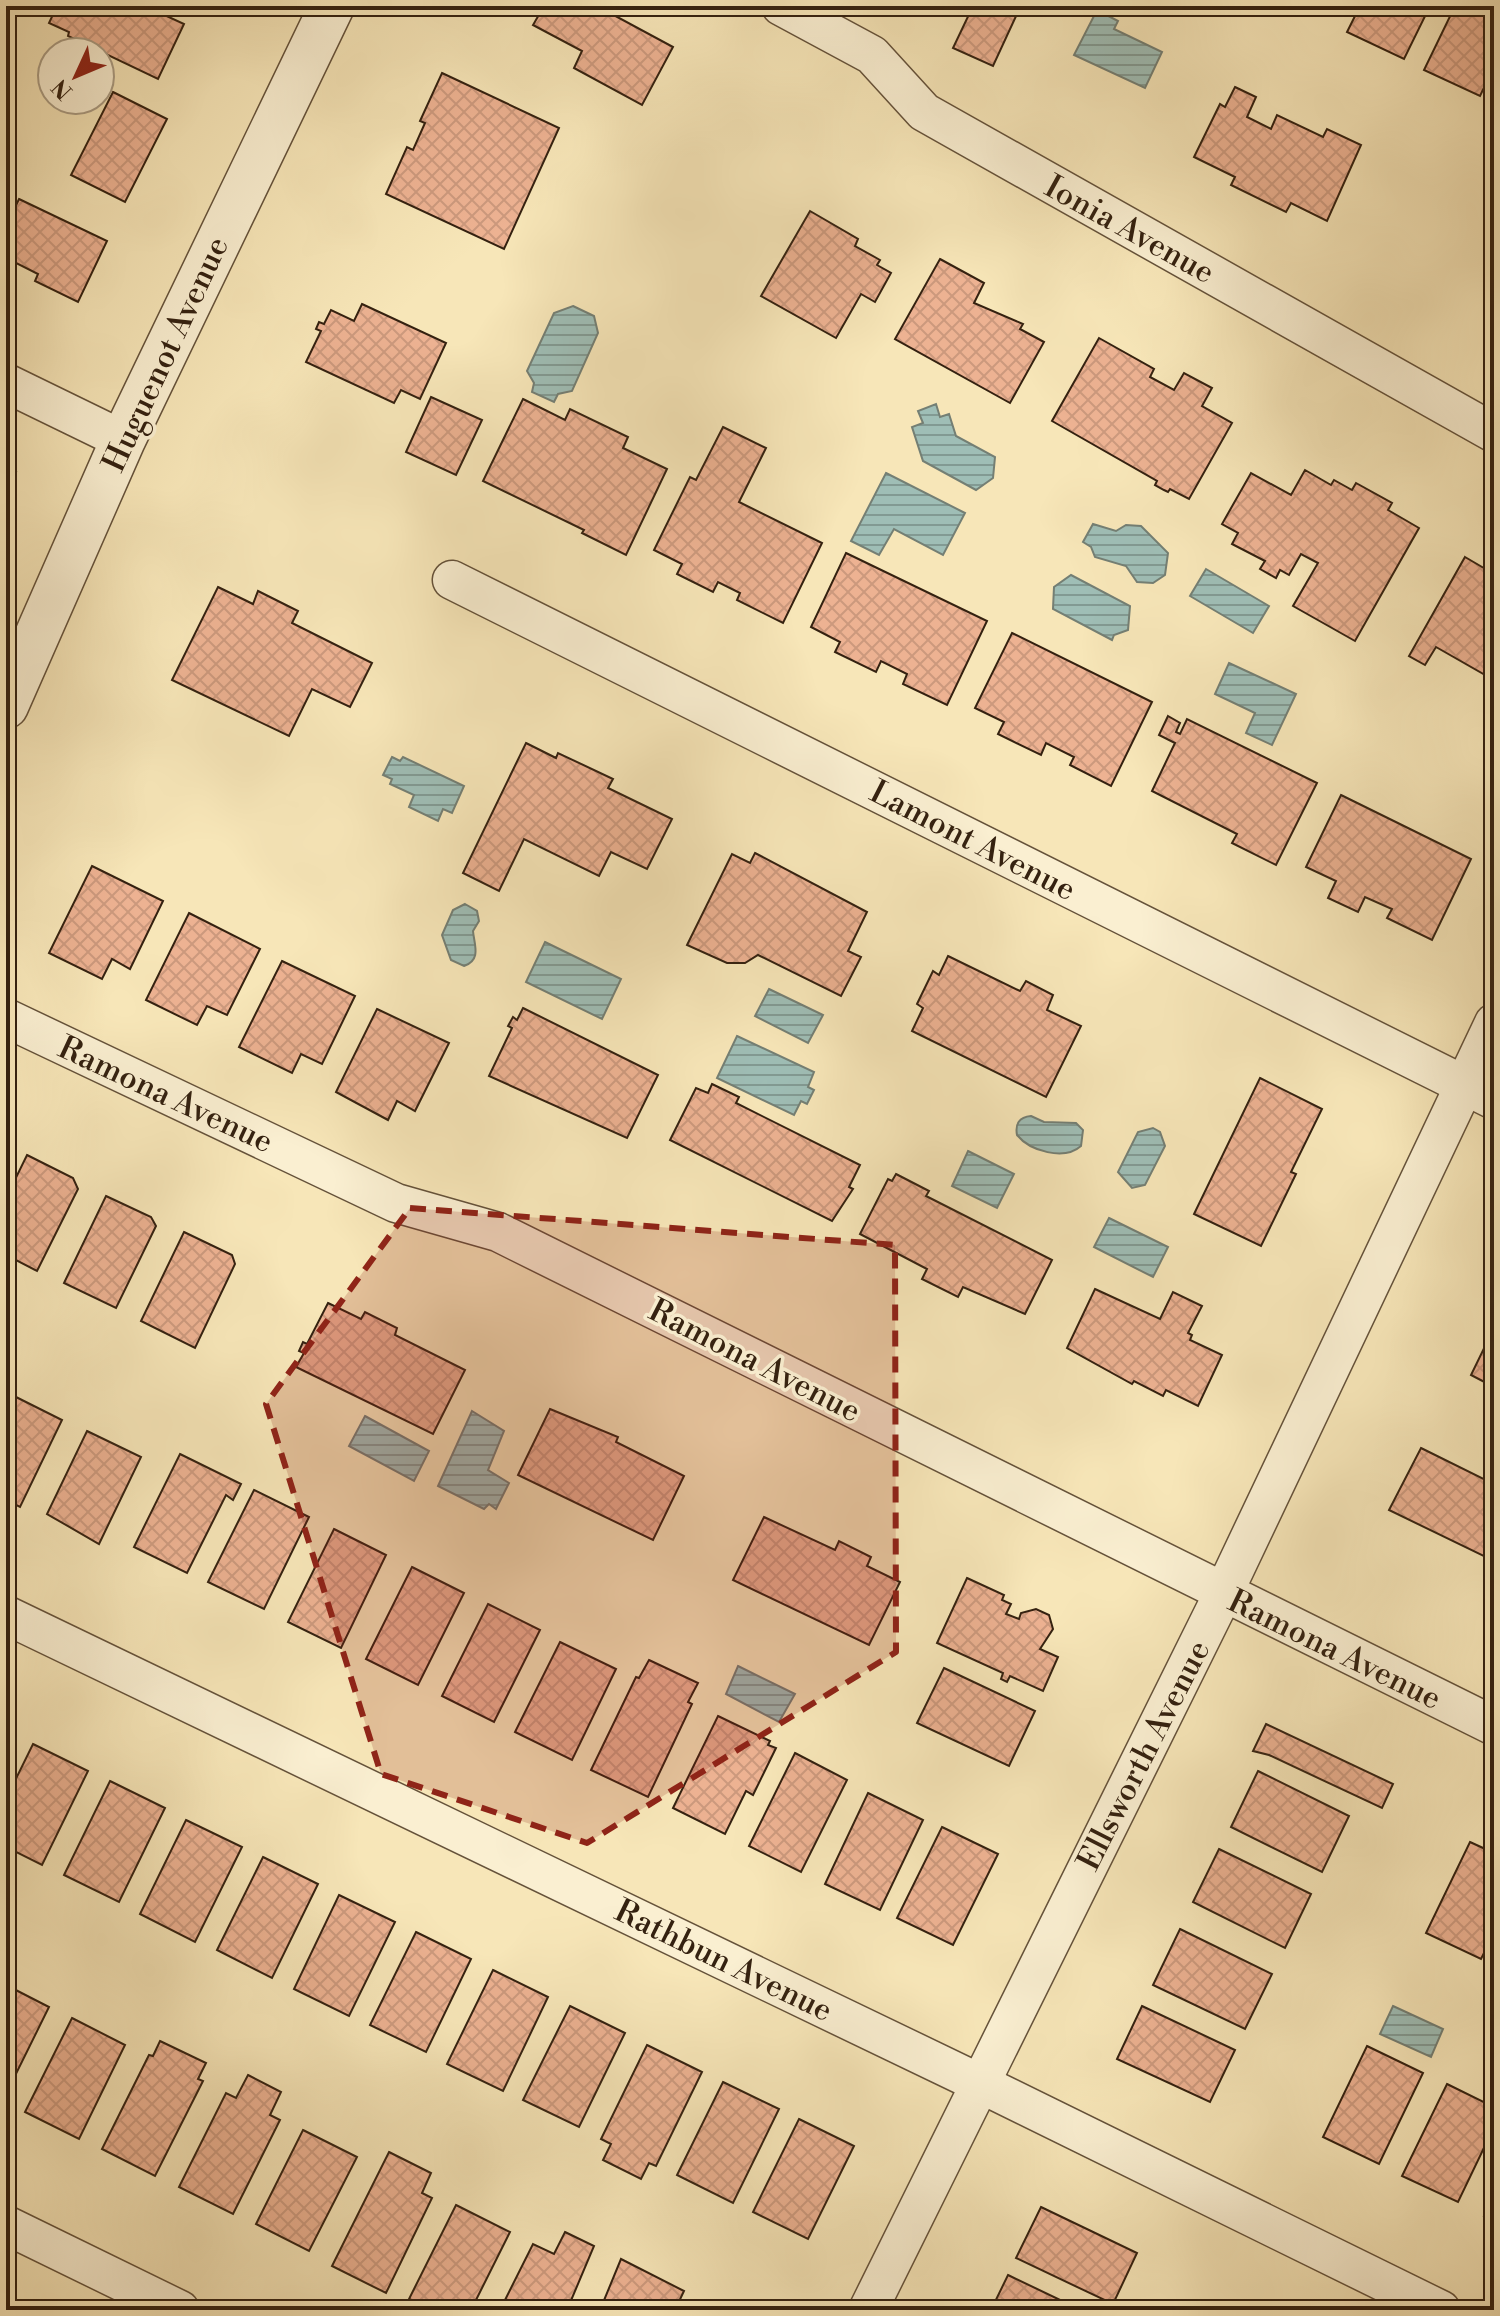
<svg xmlns="http://www.w3.org/2000/svg" width="1500" height="2316" font-family="'Libre Bodoni',serif">
  <defs>
    <pattern id="water-rules" width="6" height="5" patternUnits="userSpaceOnUse" patternTransform="scale(2)"><rect width="6" height="5" fill="#9fbeb6"/><path d="M0 2.5h6" fill="none" stroke="#829a93"/></pattern>
    <pattern id="building-cross-hatch" width="8" height="8" patternUnits="userSpaceOnUse" patternTransform="scale(2)"><rect width="8" height="8" fill="#edb292"/><path d="M0 0l8 8M0 8l8-8" fill="none" stroke="#cc997d"/></pattern>
  </defs>
  <rect width="100%" height="100%" fill="#f7e6b8"/>
  <filter id="stains"><feTurbulence type="fractalNoise" baseFrequency=".0025" numOctaves="4"/><feColorMatrix values="0 0 0 0 .2 0 0 0 0 .09 0 0 0 0 .02 0 0 0 .5 -.17"/></filter>
  <radialGradient id="worn" r=".72"><stop offset=".6" stop-color="#630" stop-opacity="0"/><stop offset="1" stop-color="#630" stop-opacity=".3"/></radialGradient>
  <g fill="url(#water-rules)" stroke="#747f74" stroke-width="2">
    <polygon points="1097,10 1118,21 1114,29 1162,52 1145,88 1074,55"/>
    <polygon points="573,306 594,316 598,333 572,391 558,394 554,402 532,392 534,383 527,371 554,313"/>
    <polygon points="936,404 940,417 949,414 956,436 995,457 993,478 976,490 923,461 912,427 923,423 918,411"/>
    <polygon points="886,473 965,513 943,555 894,529 879,555 851,541"/>
    <polygon points="1093,524 1116,531 1126,525 1141,526 1168,553 1165,575 1153,583 1137,582 1126,566 1095,557 1091,547 1083,542"/>
    <polygon points="1206,569 1269,606 1253,633 1190,596"/>
    <polygon points="1071,575 1130,606 1128,630 1114,635 1112,640 1053,609 1054,587"/>
    <polygon points="1229,663 1296,694 1272,745 1246,733 1255,713 1215,694"/>
    <polygon points="392,757 400,761 403,757 464,786 452,813 443,809 438,821 409,807 414,795 390,784 392,779 383,775"/>
    <path d="M465 904 477 911 479 921 473 931C474 944 482 960 464 966L451 960 442 935 453 910Z"/>
    <polygon points="545,942 621,979 602,1019 526,982"/>
    <polygon points="769,989 823,1015 808,1043 755,1016"/>
    <polygon points="737,1036 814,1072 808,1087 814,1090 807,1104 801,1101 794,1115 717,1078"/>
    <path d="M1031 1116 1044 1122 1076 1123 1083 1130 1081 1146C1064 1161 1030 1151 1017 1135 1015 1124 1019 1117 1031 1116Z"/>
    <polygon points="1153,1128 1160,1132 1165,1146 1145,1185 1132,1188 1118,1172 1138,1132"/>
    <polygon points="968,1151 1014,1174 997,1208 952,1186"/>
    <polygon points="1109,1218 1168,1247 1153,1277 1094,1247"/>
    <polygon points="472,1411 504,1431 488,1470 509,1483 496,1509 489,1504 484,1509 438,1486"/>
    <polygon points="365,1416 429,1451 414,1481 349,1446"/>
    <polygon points="738,1666 795,1694 779,1722 726,1694"/>
    <polygon points="1393,2006 1443,2029 1431,2057 1380,2034"/>
  </g>
  <g fill="url(#building-cross-hatch)" stroke="#342110" stroke-width="2">
    <polygon points="57,6 145,6 184,24 158,79 68,36 69,32 49,23"/>
    <polygon points="544,6 597,6 673,47 642,105 574,68 582,51 533,25"/>
    <polygon points="973,6 1000,6 1017,14 993,66 953,48"/>
    <polygon points="1360,6 1430,6 1404,59 1347,32"/>
    <polygon points="1455,6 1494,6 1494,67 1480,96 1424,70"/>
    <polygon points="442,73 559,128 504,249 386,194 407,147 413,150 425,123 420,121"/>
    <polygon points="1235,87 1256,97 1247,117 1271,129 1277,115 1323,137 1327,129 1361,145 1327,221 1291,203 1286,212 1231,185 1235,177 1194,157 1220,104 1225,107"/>
    <polygon points="113,92 167,119 125,202 71,175"/>
    <polygon points="19,199 107,241 78,302 35,281 38,274 6,258 6,226"/>
    <polygon points="810,211 858,239 855,246 880,260 877,265 891,273 875,302 861,294 836,338 761,296"/>
    <polygon points="940,259 984,283 974,303 1023,324 1020,329 1044,342 1010,403 895,339"/>
    <polygon points="362,304 446,343 420,399 401,390 394,403 306,362 321,331 316,329 319,322 324,324 331,310 354,321"/>
    <polygon points="1099,338 1154,369 1150,377 1174,390 1184,373 1212,388 1202,406 1232,423 1189,499 1170,489 1168,492 1164,490 1155,485 1157,481 1052,421"/>
    <polygon points="431,397 482,420 456,475 406,452"/>
    <polygon points="523,399 565,420 570,409 628,437 623,448 667,469 626,555 582,533 584,530 483,481"/>
    <polygon points="723,427 766,448 739,502 822,543 783,623 737,600 740,593 718,582 713,592 677,574 682,564 654,550 690,477 696,480"/>
    <polygon points="6,467 16,472 6,492"/>
    <polygon points="1305,470 1331,485 1334,480 1352,490 1356,483 1392,503 1388,510 1419,528 1355,641 1293,606 1318,563 1301,554 1289,575 1280,570 1276,578 1260,569 1265,561 1232,544 1238,533 1222,524 1251,473 1291,495"/>
    <polygon points="846,553 987,621 947,705 903,684 907,674 881,661 876,672 835,652 840,642 811,627"/>
    <polygon points="1465,557 1494,574 1494,680 1436,647 1425,665 1409,656"/>
    <polygon points="218,587 253,604 258,591 298,611 292,623 372,663 350,707 312,689 289,736 172,680"/>
    <polygon points="1012,633 1152,702 1111,786 1070,765 1074,757 1046,743 1041,755 998,734 1004,722 975,708"/>
    <polygon points="1168,716 1180,723 1176,732 1180,734 1187,719 1317,783 1276,865 1232,843 1237,834 1152,791 1175,743 1159,735"/>
    <polygon points="526,743 556,758 558,753 613,779 608,788 672,819 647,869 611,852 599,876 524,839 499,891 463,873"/>
    <polygon points="1341,795 1471,859 1432,940 1387,918 1392,909 1365,897 1358,912 1328,898 1336,881 1306,867"/>
    <polygon points="755,853 867,912 848,951 861,957 841,996 758,955 745,963 727,963 687,945 732,854 750,863"/>
    <polygon points="92,866 163,901 130,969 112,959 102,979 49,953"/>
    <polygon points="189,913 260,949 227,1015 207,1006 197,1025 146,1000"/>
    <polygon points="948,956 1020,991 1026,981 1053,995 1047,1010 1081,1026 1046,1097 912,1031 923,1008 917,1004 933,971 939,975"/>
    <polygon points="282,961 355,996 322,1064 301,1054 292,1073 239,1047"/>
    <polygon points="523,1008 658,1075 627,1138 489,1076 512,1028 508,1026 513,1017 517,1020"/>
    <polygon points="377,1009 449,1043 415,1111 397,1101 388,1120 336,1092"/>
    <polygon points="1260,1078 1322,1109 1291,1172 1296,1174 1261,1246 1194,1214"/>
    <polygon points="712,1084 739,1097 736,1103 860,1165 849,1187 853,1189 832,1221 670,1140 696,1088 708,1093"/>
    <polygon points="27,1155 73,1178 78,1189 37,1271 6,1255 6,1198"/>
    <polygon points="896,1174 929,1191 926,1196 1052,1260 1025,1314 963,1287 958,1297 922,1279 927,1269 860,1234 888,1179 892,1181"/>
    <polygon points="106,1196 151,1217 156,1226 116,1308 64,1283"/>
    <polygon points="184,1232 232,1255 235,1264 195,1348 141,1321"/>
    <polygon points="1095,1289 1160,1319 1173,1292 1202,1306 1188,1333 1192,1335 1190,1340 1222,1355 1198,1406 1166,1390 1163,1396 1134,1381 1132,1384 1067,1348"/>
    <polygon points="328,1303 361,1319 365,1312 397,1328 395,1335 465,1370 433,1434 296,1367 304,1353 299,1351 303,1342 307,1344"/>
    <polygon points="1494,1316 1494,1387 1471,1375 1491,1334 1486,1332"/>
    <polygon points="8,1393 62,1420 20,1507 6,1500"/>
    <polygon points="550,1409 618,1437 616,1442 684,1476 653,1540 518,1475"/>
    <polygon points="87,1431 141,1457 99,1544 47,1514"/>
    <polygon points="1421,1448 1494,1484 1494,1561 1389,1510"/>
    <polygon points="180,1454 241,1484 233,1500 226,1495 187,1573 134,1547"/>
    <polygon points="254,1490 309,1517 264,1609 208,1582"/>
    <polygon points="764,1517 835,1550 839,1541 871,1557 867,1566 900,1582 869,1645 733,1580"/>
    <polygon points="334,1529 386,1555 341,1648 288,1622"/>
    <polygon points="412,1567 464,1593 418,1685 366,1659"/>
    <polygon points="967,1578 1004,1595 1002,1600 1011,1604 1006,1614 1019,1619 1021,1613 1036,1609 1049,1615 1053,1629 1040,1649 1058,1657 1043,1691 1010,1676 1007,1682 1001,1679 1003,1673 937,1643"/>
    <polygon points="488,1604 540,1630 494,1722 442,1696"/>
    <polygon points="560,1642 616,1669 572,1760 515,1732"/>
    <polygon points="649,1660 698,1683 688,1702 692,1704 648,1797 591,1770 636,1677 639,1678"/>
    <polygon points="944,1668 1035,1711 1009,1766 917,1723"/>
    <polygon points="718,1716 770,1741 768,1745 776,1748 753,1795 746,1791 725,1834 673,1808"/>
    <polygon points="1266,1724 1393,1784 1382,1808 1269,1755 1253,1751"/>
    <polygon points="33,1744 88,1771 42,1865 6,1847 6,1799"/>
    <polygon points="795,1753 847,1780 801,1872 749,1846"/>
    <polygon points="1258,1771 1349,1816 1322,1872 1231,1827"/>
    <polygon points="110,1781 165,1808 119,1902 64,1875"/>
    <polygon points="868,1793 923,1820 880,1910 825,1884"/>
    <polygon points="186,1820 242,1847 195,1942 140,1914"/>
    <polygon points="942,1827 998,1854 953,1945 897,1918"/>
    <polygon points="1470,1842 1494,1853 1494,1933 1481,1959 1426,1933"/>
    <polygon points="1219,1849 1311,1894 1285,1948 1193,1902"/>
    <polygon points="263,1857 318,1884 272,1978 217,1950"/>
    <polygon points="339,1895 395,1922 349,2016 294,1989"/>
    <polygon points="1180,1929 1272,1974 1245,2029 1153,1985"/>
    <polygon points="416,1932 471,1959 426,2052 370,2025"/>
    <polygon points="493,1970 548,1997 503,2091 447,2064"/>
    <polygon points="6,1985 49,2007 6,2094"/>
    <polygon points="570,2006 625,2033 579,2127 523,2100"/>
    <polygon points="1142,2006 1235,2050 1210,2102 1117,2059"/>
    <polygon points="72,2018 125,2045 79,2139 25,2112"/>
    <polygon points="160,2041 206,2063 198,2079 203,2081 155,2176 102,2149 149,2055 153,2056"/>
    <polygon points="647,2045 702,2072 656,2166 649,2163 641,2179 603,2160 611,2144 601,2139"/>
    <polygon points="1367,2046 1423,2073 1379,2164 1323,2137"/>
    <polygon points="248,2075 281,2092 270,2115 280,2120 233,2214 179,2187 226,2093 236,2098"/>
    <polygon points="723,2082 779,2109 733,2203 677,2175"/>
    <polygon points="1447,2084 1494,2107 1494,2127 1458,2202 1402,2176"/>
    <polygon points="799,2119 854,2146 808,2239 753,2212"/>
    <polygon points="303,2130 357,2157 309,2251 256,2224"/>
    <polygon points="389,2152 431,2173 422,2193 432,2198 386,2293 332,2266"/>
    <polygon points="1494,2194 1494,2221 1484,2216"/>
    <polygon points="456,2205 510,2232 471,2310 430,2310 409,2299"/>
    <polygon points="1041,2207 1137,2253 1113,2304 1016,2258"/>
    <polygon points="565,2232 594,2246 567,2310 500,2310 533,2244 554,2254"/>
    <polygon points="621,2259 684,2291 675,2310 600,2310"/>
    <polygon points="1008,2275 1081,2310 991,2310"/>
  </g>
  <g fill="none" stroke-linecap="round" stroke-linejoin="round">
    <g stroke="#65523a" stroke-width="41">
      <g id="minor">
        <polyline points="781,6 872,55 924,112 1494,433"/>
        <polyline points="6,383 123,440"/>
        <polyline points="452,580 1494,1100"/>
        <polyline points="6,1018 396,1203 498,1232 1494,1726"/>
        <polyline points="6,1615 979,2083 1441,2310"/>
        <polyline points="6,2225 180,2310"/>
        <polyline points="868,2310 1223,1594 1494,1023"/>
      </g>
    </g>
    <g stroke="#65523a" stroke-width="47">
      <polyline id="tertiary" points="6,706 123,440 332,6"/>
    </g>
    <use href="#minor" stroke="#faefd1" stroke-width="38"/>
    <use href="#tertiary" stroke="#faefd1" stroke-width="44"/>
  </g>
  <path fill="#8f2418" fill-opacity="0.2" stroke="#8f2418" stroke-width="6" stroke-dasharray="16 10" stroke-linejoin="round" d="M410 1208 895 1245 896 1652 587 1843 381 1774 266 1404Z"/>
  <g text-anchor="middle" stroke-width="7" stroke-linejoin="round" paint-order="stroke">
    <g font-size="32" fill="#342110" stroke="#faefd1">
      <text transform="translate(1130 229) rotate(29)" y="11">Ionia Avenue</text>
      <text transform="translate(165 354) rotate(-65)" y="11">Huguenot Avenue</text>
      <text transform="translate(973 840) rotate(27)" y="11">Lamont Avenue</text>
      <text transform="translate(166 1094) rotate(25)" y="11">Ramona Avenue</text>
      <text transform="translate(755 1360) rotate(27)" y="11">Ramona Avenue</text>
      <text transform="translate(1335 1649) rotate(26)" y="11">Ramona Avenue</text>
      <text transform="translate(1143 1755) rotate(-63)" y="11">Ellsworth Avenue</text>
      <text transform="translate(724 1960) rotate(26)" y="11">Rathbun Avenue</text>
    </g>
  </g>
  <rect width="1500" height="2316" fill="none" stroke="#f7e6b8" stroke-width="32"/>
  <rect x="8" y="8" width="1484" height="2300" fill="none" stroke="#342110" stroke-width="4"/>
  <rect x="16" y="16" width="1468" height="2284" fill="none" stroke="#342110" stroke-width="2"/>
  <g transform="translate(76 76) rotate(226)"><circle r="38" fill="#faefd1" stroke="#ab9d84" stroke-width="2"/>
  <path d="M0-6L14 30L0 20L-14 30Z" fill="#8f2418"/>
  <text y="-12" font-size="22" font-weight="bold" text-anchor="middle" fill="#342110">N</text>
  </g>
  <rect width="100%" height="100%" filter="url(#stains)"/>
  <rect width="100%" height="100%" fill="url(#worn)"/>
</svg>
